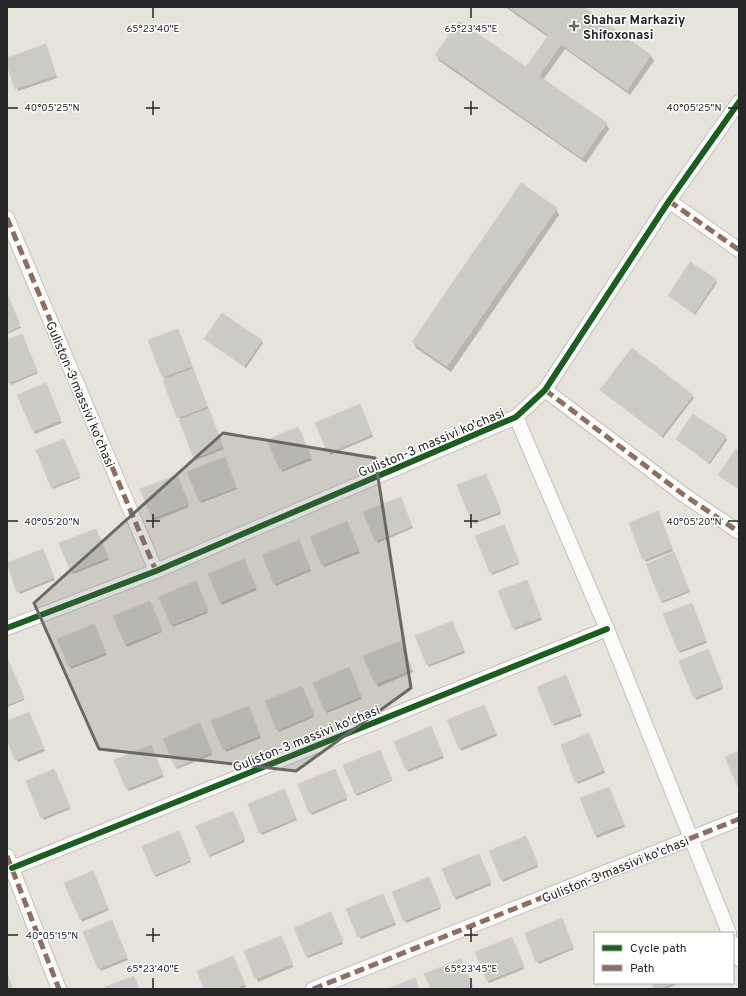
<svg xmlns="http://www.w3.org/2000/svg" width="746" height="996" font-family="Overpass,sans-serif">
  <rect width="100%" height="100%" fill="#e6e3db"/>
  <g fill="#0003">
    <polygon points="505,7 581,7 651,56 654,61 630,95 565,49 543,80 606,123 609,129 586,163 439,61 436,55 526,68 548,37"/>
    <polygon points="47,48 57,78 18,91 7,59"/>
    <polygon points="556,209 559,215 451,372 416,348 413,342"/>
    <polygon points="715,280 717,283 695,315 669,296"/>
    <polygon points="20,326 21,328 7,334 7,332"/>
    <polygon points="179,332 224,449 196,460 150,341"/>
    <polygon points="23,338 38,373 11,385 7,376 7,341"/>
    <polygon points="205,339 262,341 263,343 246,368"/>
    <polygon points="47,387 62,423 35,434 19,395"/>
    <polygon points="602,390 692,395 694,398 663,438"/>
    <polygon points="361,408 373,437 330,455 329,452"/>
    <polygon points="300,431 312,460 282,472 281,469"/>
    <polygon points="725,437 727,440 710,464 677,440"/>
    <polygon points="65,442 80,478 53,489 52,487"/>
    <polygon points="226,461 237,489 201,503 200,500"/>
    <polygon points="177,476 189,507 154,521 141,490"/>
    <polygon points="487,478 501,514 474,524 458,486"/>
    <polygon points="402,501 413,528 378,543 376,540"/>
    <polygon points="659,515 673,551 646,562 644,559"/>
    <polygon points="348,525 360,553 324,567 323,564"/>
    <polygon points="505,529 519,564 492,575 477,537"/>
    <polygon points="97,532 109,560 73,574 72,572"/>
    <polygon points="300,544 311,571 276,586 274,583"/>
    <polygon points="42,550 55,580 20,594 7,564"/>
    <polygon points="676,556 690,592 663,603 661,601"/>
    <polygon points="244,560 257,590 222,605 209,574"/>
    <polygon points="528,584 542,620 515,630 514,628"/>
    <polygon points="197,585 208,613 173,627 172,625"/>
    <polygon points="151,605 162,632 127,647 114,617"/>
    <polygon points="693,607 707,643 680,653 679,651"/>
    <polygon points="453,625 465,653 429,667 428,665"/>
    <polygon points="95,627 107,655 71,669 59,639"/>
    <polygon points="402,644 413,672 378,687 365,656"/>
    <polygon points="709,653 723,689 696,700 695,697"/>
    <polygon points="351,671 362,699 327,713 325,710"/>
    <polygon points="567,679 582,716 554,726 553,724"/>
    <polygon points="303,690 314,717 279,732 278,729"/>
    <polygon points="24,698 24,700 7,707 7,705"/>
    <polygon points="485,708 497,736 461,751 449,720"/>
    <polygon points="250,710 261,738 226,752 213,722"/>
    <polygon points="30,716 45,751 18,762 7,738 7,722"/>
    <polygon points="201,727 212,755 177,769 164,739"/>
    <polygon points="432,730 444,758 408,772 395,742"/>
    <polygon points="590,737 605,773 578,784 576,781"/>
    <polygon points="152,749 164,777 129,791 127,789"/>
    <polygon points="381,754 392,781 357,796 356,793"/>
    <polygon points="56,773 70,809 44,820 42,817"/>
    <polygon points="336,773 347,800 312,815 310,812"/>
    <polygon points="610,791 625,827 597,838 582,799"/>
    <polygon points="286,793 297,820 262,835 260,832"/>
    <polygon points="234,815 245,842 210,857 208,854"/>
    <polygon points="180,835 191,862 156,877 154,874"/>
    <polygon points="527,840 538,867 503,882 502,879"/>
    <polygon points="480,857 491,885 456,900 443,869"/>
    <polygon points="94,875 109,910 82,922 66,883"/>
    <polygon points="430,881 441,909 406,923 393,893"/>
    <polygon points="384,897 396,925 361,939 348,909"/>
    <polygon points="332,916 343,944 308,958 306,956"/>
    <polygon points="563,922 574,949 539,964 537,961"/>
    <polygon points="113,924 128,960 101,971 99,968"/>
    <polygon points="282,939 293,967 258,982 245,951"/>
    <polygon points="513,941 524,969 489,983 487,980"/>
    <polygon points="235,960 246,987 242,989 205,989"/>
    <polygon points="653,983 680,983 666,989 655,989"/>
  </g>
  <g fill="#cccac5" stroke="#d1cec8">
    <polygon points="509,7 583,7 651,55 627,90 561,44 539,76 607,123 582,158 435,55 459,21 526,67 549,35"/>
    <polygon points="46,44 56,75 15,89 7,65 7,58"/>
    <polygon points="521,183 557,208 447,366 412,342"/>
    <polygon points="690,262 716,279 694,313 668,296"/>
    <polygon points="7,293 20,325 7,331"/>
    <polygon points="222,313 262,340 244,366 204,339"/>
    <polygon points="178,329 192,366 162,377 148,340"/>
    <polygon points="22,334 37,371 9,383 7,378 7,340"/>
    <polygon points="632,348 693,395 661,436 600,390"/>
    <polygon points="193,369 207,406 177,418 163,380"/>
    <polygon points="46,383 61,420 33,431 17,395"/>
    <polygon points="360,404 372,434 328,453 315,423"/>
    <polygon points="209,409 223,447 194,458 179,420"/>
    <polygon points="693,414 726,436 709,462 676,439"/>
    <polygon points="298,427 311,457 280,470 267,440"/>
    <polygon points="64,439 80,476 51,487 36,450"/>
    <polygon points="736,449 739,451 739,489 718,475"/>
    <polygon points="225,457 236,487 199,501 187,472"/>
    <polygon points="486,474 501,511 472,522 457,485"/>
    <polygon points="177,475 189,504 152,518 140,489"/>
    <polygon points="401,497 412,526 375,541 363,512"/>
    <polygon points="658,511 672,548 643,560 629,523"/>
    <polygon points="347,521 359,550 322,565 310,537"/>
    <polygon points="504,525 519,562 490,573 475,536"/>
    <polygon points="96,529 108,557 71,572 59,543"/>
    <polygon points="299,540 310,568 274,584 262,555"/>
    <polygon points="43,549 54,577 17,592 7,563"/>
    <polygon points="674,552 689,590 661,601 646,564"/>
    <polygon points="244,559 256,587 220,602 208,574"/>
    <polygon points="527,580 541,617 513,628 498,591"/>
    <polygon points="196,581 208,610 171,625 159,597"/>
    <polygon points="150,601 162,630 125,644 113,616"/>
    <polygon points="692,603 706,640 678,651 663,614"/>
    <polygon points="452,621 464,650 427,665 415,636"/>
    <polygon points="94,624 106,652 69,667 57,639"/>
    <polygon points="401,641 412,669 375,684 363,656"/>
    <polygon points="708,649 723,686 694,698 679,661"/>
    <polygon points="8,660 24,697 7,704 7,661"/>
    <polygon points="349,667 361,696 325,711 313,683"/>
    <polygon points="566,675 581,713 552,724 537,687"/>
    <polygon points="302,686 314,714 277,730 265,701"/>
    <polygon points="484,705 496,733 459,748 447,720"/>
    <polygon points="249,706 260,735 223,750 211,721"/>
    <polygon points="29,712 44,748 15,760 7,740 7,721"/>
    <polygon points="200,723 212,752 175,767 163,739"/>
    <polygon points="431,726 443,755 406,770 394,742"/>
    <polygon points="589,733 604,770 575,782 561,745"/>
    <polygon points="151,745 163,774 126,789 114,760"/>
    <polygon points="380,750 392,779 355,794 343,765"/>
    <polygon points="739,751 739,784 737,785 725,757"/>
    <polygon points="54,769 70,806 41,818 26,781"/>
    <polygon points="335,769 347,797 309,813 298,784"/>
    <polygon points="609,787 624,824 595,835 580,798"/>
    <polygon points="284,789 296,818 259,833 248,804"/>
    <polygon points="233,811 245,839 208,855 196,826"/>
    <polygon points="179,831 191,860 154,875 142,846"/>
    <polygon points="526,836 538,864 501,880 489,851"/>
    <polygon points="479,854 491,882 454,897 442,869"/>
    <polygon points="93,871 108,908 80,919 64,883"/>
    <polygon points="429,877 441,906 403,921 392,892"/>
    <polygon points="383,894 395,922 358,937 346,909"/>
    <polygon points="331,912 343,941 306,956 294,928"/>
    <polygon points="562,918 573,947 536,962 525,933"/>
    <polygon points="112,920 127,957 98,969 83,932"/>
    <polygon points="281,936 293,964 255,979 244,951"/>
    <polygon points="512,937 524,966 487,981 475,952"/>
    <polygon points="233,956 245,984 234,989 204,989 197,971"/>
    <polygon points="461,959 473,987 469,989 431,989 424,974"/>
    <polygon points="7,973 13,989 7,989"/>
    <polygon points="134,976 139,989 106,989 105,987"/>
    <polygon points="415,978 419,989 388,989"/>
    <polygon points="652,983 673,983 658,989 654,989"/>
  </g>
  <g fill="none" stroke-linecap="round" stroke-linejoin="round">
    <g stroke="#c3c2c1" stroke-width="16">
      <g id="street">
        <polyline points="669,201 739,250"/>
        <polyline points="7,218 156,571"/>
        <polyline points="545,390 684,495 739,532"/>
        <polyline points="516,417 607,629 729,933"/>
        <polyline points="7,628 156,571 516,417 545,390 669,201 739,102"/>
        <polyline points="7,856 59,989"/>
        <polyline points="12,868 607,629"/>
        <polyline points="733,943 739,959"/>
        <polyline points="313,989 739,819"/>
      </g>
    </g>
    <use href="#street" stroke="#fbfbfa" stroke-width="14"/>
    <g stroke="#8d6e63" stroke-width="5" stroke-dasharray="10 5" stroke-linecap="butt">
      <polyline points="669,201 739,250"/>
      <polyline points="7,218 156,571"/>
      <polyline points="545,390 684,495 739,532"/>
      <polyline points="7,856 59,989"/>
      <polyline points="313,989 739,819"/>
    </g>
    <g stroke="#fff" stroke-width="8">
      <g id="cycleway">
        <polyline points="7,628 156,571 516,417 545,390 669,201 739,102"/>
        <polyline points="12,868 607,629"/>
      </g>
    </g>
    <use href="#cycleway" stroke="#1b5e20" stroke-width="6"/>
  </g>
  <path fill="#6a6966" fill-opacity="0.2" stroke="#6a6966" stroke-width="3" stroke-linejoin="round" d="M223 433 375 458 411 688 296 771 99 749 34 603Z"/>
  <path fill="none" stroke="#272727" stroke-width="1.5" d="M153 8V18M471 8V18M153 101V115M471 101V115M8 108H18M146 108H160M464 108H478M728 108H738M153 514V528M471 514V528M8 521H18M146 521H160M464 521H478M728 521H738M153 928V942M471 928V942M8 935H18M146 935H160M464 935H478M153 978V988M471 978V988"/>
  <path fill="#6a6966" stroke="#fff" stroke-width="1.5" d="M572 20h4v4h4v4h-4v4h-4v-4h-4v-4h4z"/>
  <g text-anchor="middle" stroke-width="3" stroke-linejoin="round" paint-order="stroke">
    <g font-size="13" font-weight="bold" fill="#272727" stroke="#fff" text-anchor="start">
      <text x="583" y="24">Shahar Markaziy<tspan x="583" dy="15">Shifoxonasi</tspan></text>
    </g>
    <g font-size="13" fill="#272727" stroke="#fff">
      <text transform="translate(81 394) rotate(67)" y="5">Guliston-3 massivi ko'chasi</text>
      <text transform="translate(431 442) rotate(-23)" y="5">Guliston-3 massivi ko'chasi</text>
      <text transform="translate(306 738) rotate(-22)" y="5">Guliston-3 massivi ko'chasi</text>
      <text transform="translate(615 869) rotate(-22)" y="5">Guliston-3 massivi ko'chasi</text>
    </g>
  </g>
  <g font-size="10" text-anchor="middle" fill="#272727" stroke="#fff" stroke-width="3" stroke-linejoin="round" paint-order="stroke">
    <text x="153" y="32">65°23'40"E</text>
    <text x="471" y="32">65°23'45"E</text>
    <text x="52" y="111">40°05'25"N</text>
    <text x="694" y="111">40°05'25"N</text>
    <text x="52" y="525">40°05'20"N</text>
    <text x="694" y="525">40°05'20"N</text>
    <text x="52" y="939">40°05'15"N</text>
    <text x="153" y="972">65°23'40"E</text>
    <text x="471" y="972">65°23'45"E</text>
  </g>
  <rect width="746" height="996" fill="none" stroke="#272727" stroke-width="16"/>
  <rect x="594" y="932" width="140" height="52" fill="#ffffff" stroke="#a9a9a9"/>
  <rect x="602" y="945" width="20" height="6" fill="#1b5e20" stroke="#a9a9a9"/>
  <text x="630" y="952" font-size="12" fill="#272727">Cycle path</text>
  <rect x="602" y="965" width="20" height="6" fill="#8d6e63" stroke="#a9a9a9"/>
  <text x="630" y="972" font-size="12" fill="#272727">Path</text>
</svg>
